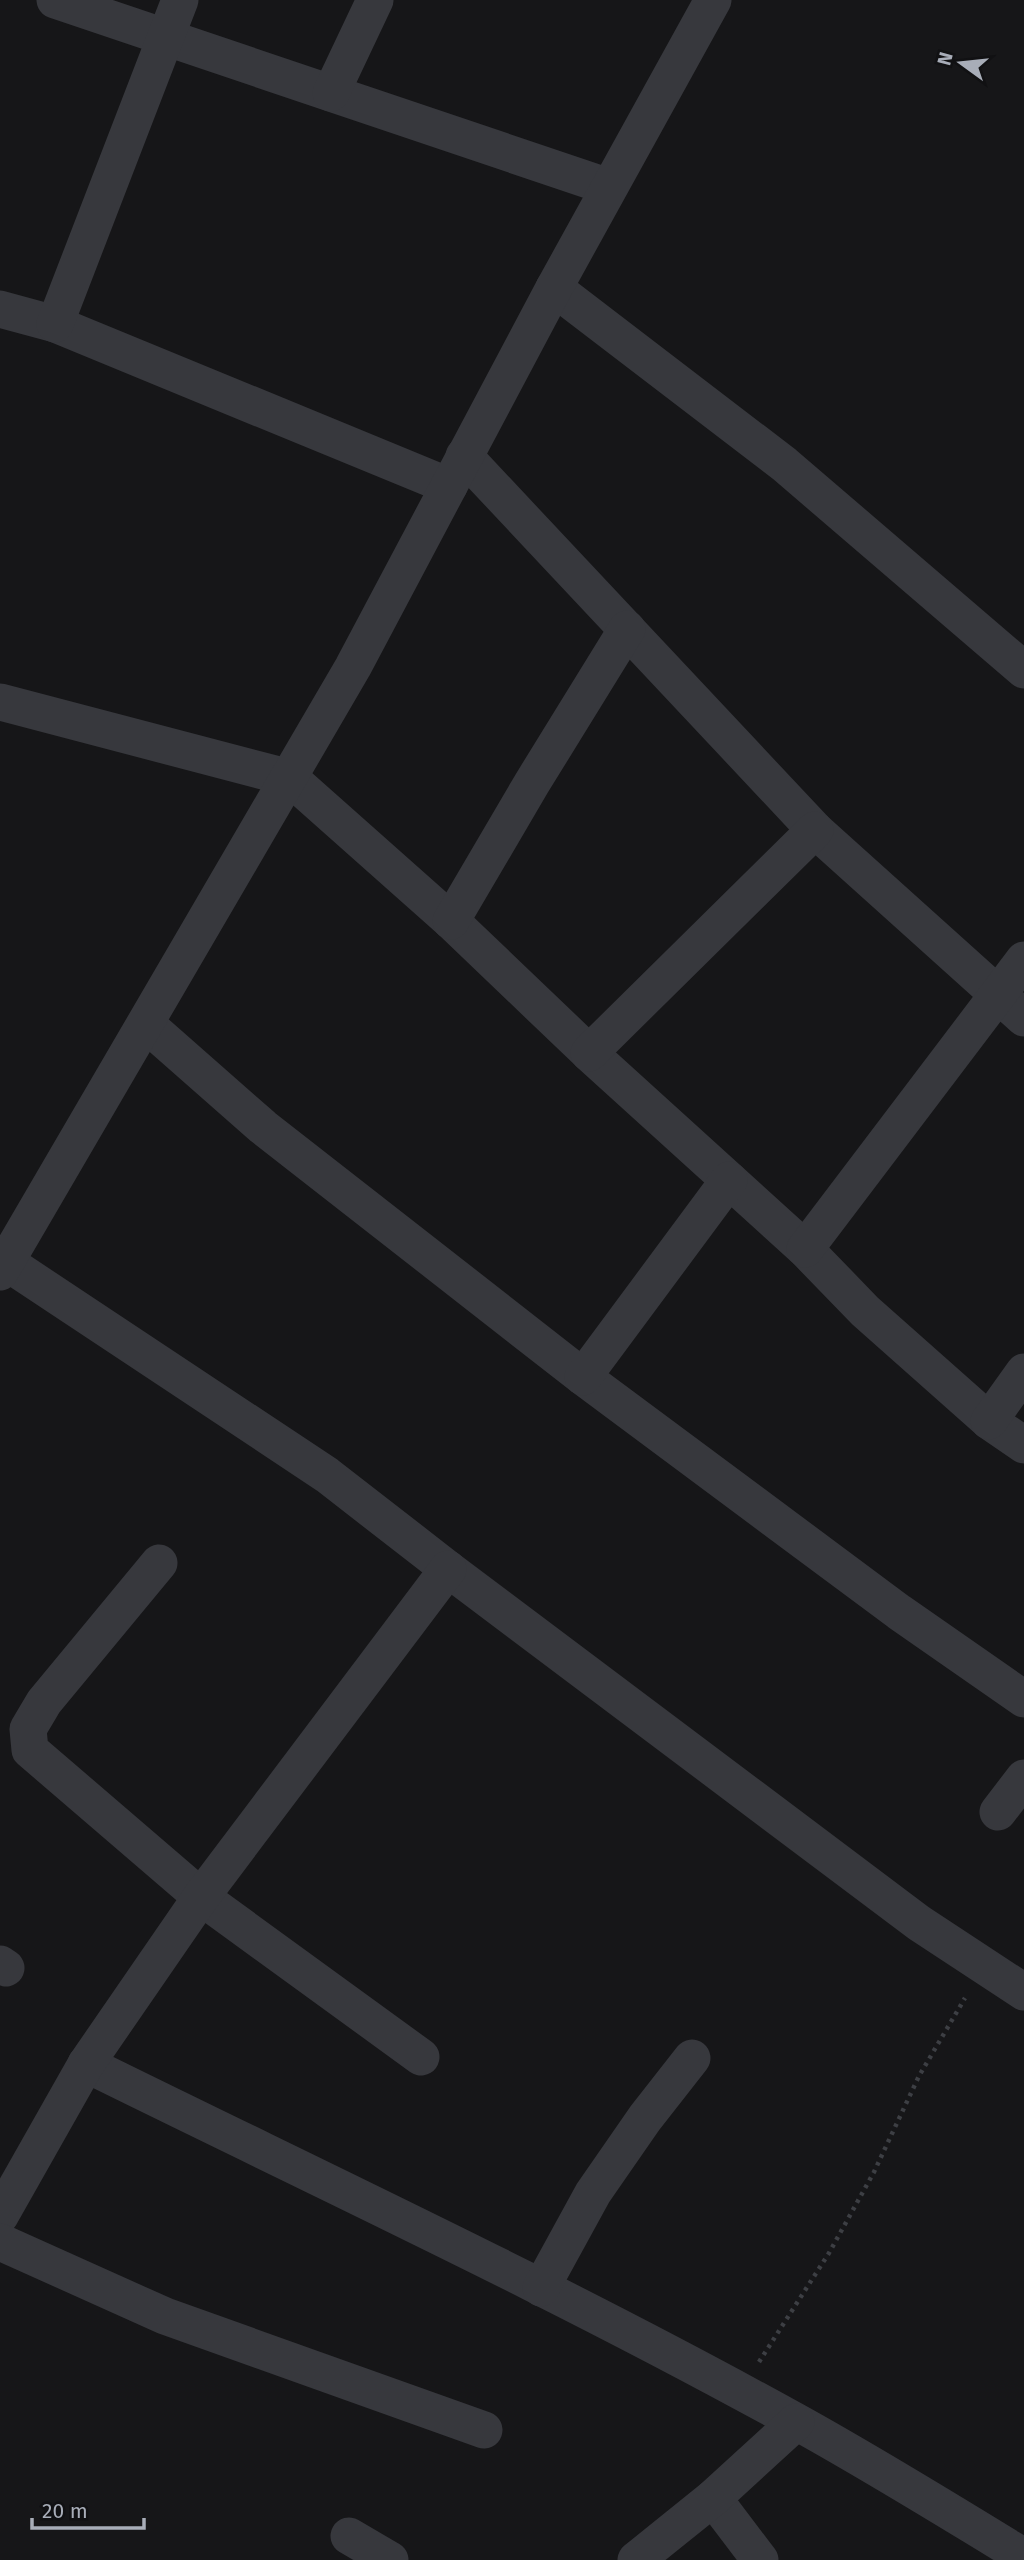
<svg xmlns="http://www.w3.org/2000/svg" width="1024" height="2560" font-family="'Fira Sans',sans-serif">
  <rect width="100%" height="100%" fill="#161618"/>
  <g fill="none" stroke-linecap="round" stroke-linejoin="round">
    <polyline stroke="#3d3f44" stroke-width="4.5" stroke-dasharray="3.5 5" stroke-linecap="butt" points="759,2362 829,2253 874,2172 919,2076 965,1998"/>
    <g stroke="#37383d" stroke-width="37">
      <polyline points="55,0 609,187"/>
      <polyline points="331,93 375,0"/>
      <polyline points="554,288 784,464 1024,670"/>
      <polyline points="0,309 55,324 449,486"/>
      <polyline points="55,324 180,0"/>
      <polyline points="464,456 815,830 1024,1018"/>
      <polyline points="0,702 290,778 451,921 589,1053 805,1249 865,1311 989,1421 1024,1445"/>
      <polyline points="451,921 532,783 627,629"/>
      <polyline points="146,1024 263,1127 583,1377 899,1612 1024,1699"/>
      <polyline points="589,1053 815,830"/>
      <polyline points="805,1249 1024,960"/>
      <polyline points="6,1262 327,1475 448,1569 919,1923 1024,1992"/>
      <polyline points="0,1272 353,667 554,288 713,0"/>
      <polyline points="583,1377 729,1180"/>
      <polyline points="989,1421 1024,1372"/>
      <polyline points="159,1563 44,1702 28,1729 30,1750 201,1897 421,2057"/>
      <polyline points="998,1812 1024,1778"/>
      <polyline points="0,1964 6,1968"/>
      <path d="M86 2064C323 2181 564 2293 795 2421 873 2464 949 2511 1024 2557"/>
      <polyline points="0,2216 86,2064 201,1897 448,1569"/>
      <polyline points="0,2242 165,2316 484,2430"/>
      <polyline points="541,2288 593,2193 645,2118 692,2058"/>
      <polyline points="713,2498 760,2560"/>
      <polyline points="349,2536 390,2560"/>
      <polyline points="636,2560 713,2498 796,2422"/>
    </g>
  </g>
  <g transform="translate(961 63) rotate(285)" stroke="#111113" stroke-width="5" paint-order="stroke">
  <path d="M0-5L12 26L0 18L-12 26Z" fill="#a8adb8"/>
  <text y="-10" font-size="19" font-weight="bold" text-anchor="middle" fill="#a8adb8">N</text>
  </g>
  <path d="M32 2518v10h112v-10" fill="none" stroke="#a8adb8" stroke-width="3.5"/>
  <text x="42" y="2518" font-size="21" fill="#a8adb8" stroke="#111113" stroke-width="5" paint-order="stroke">20 m</text>
</svg>
